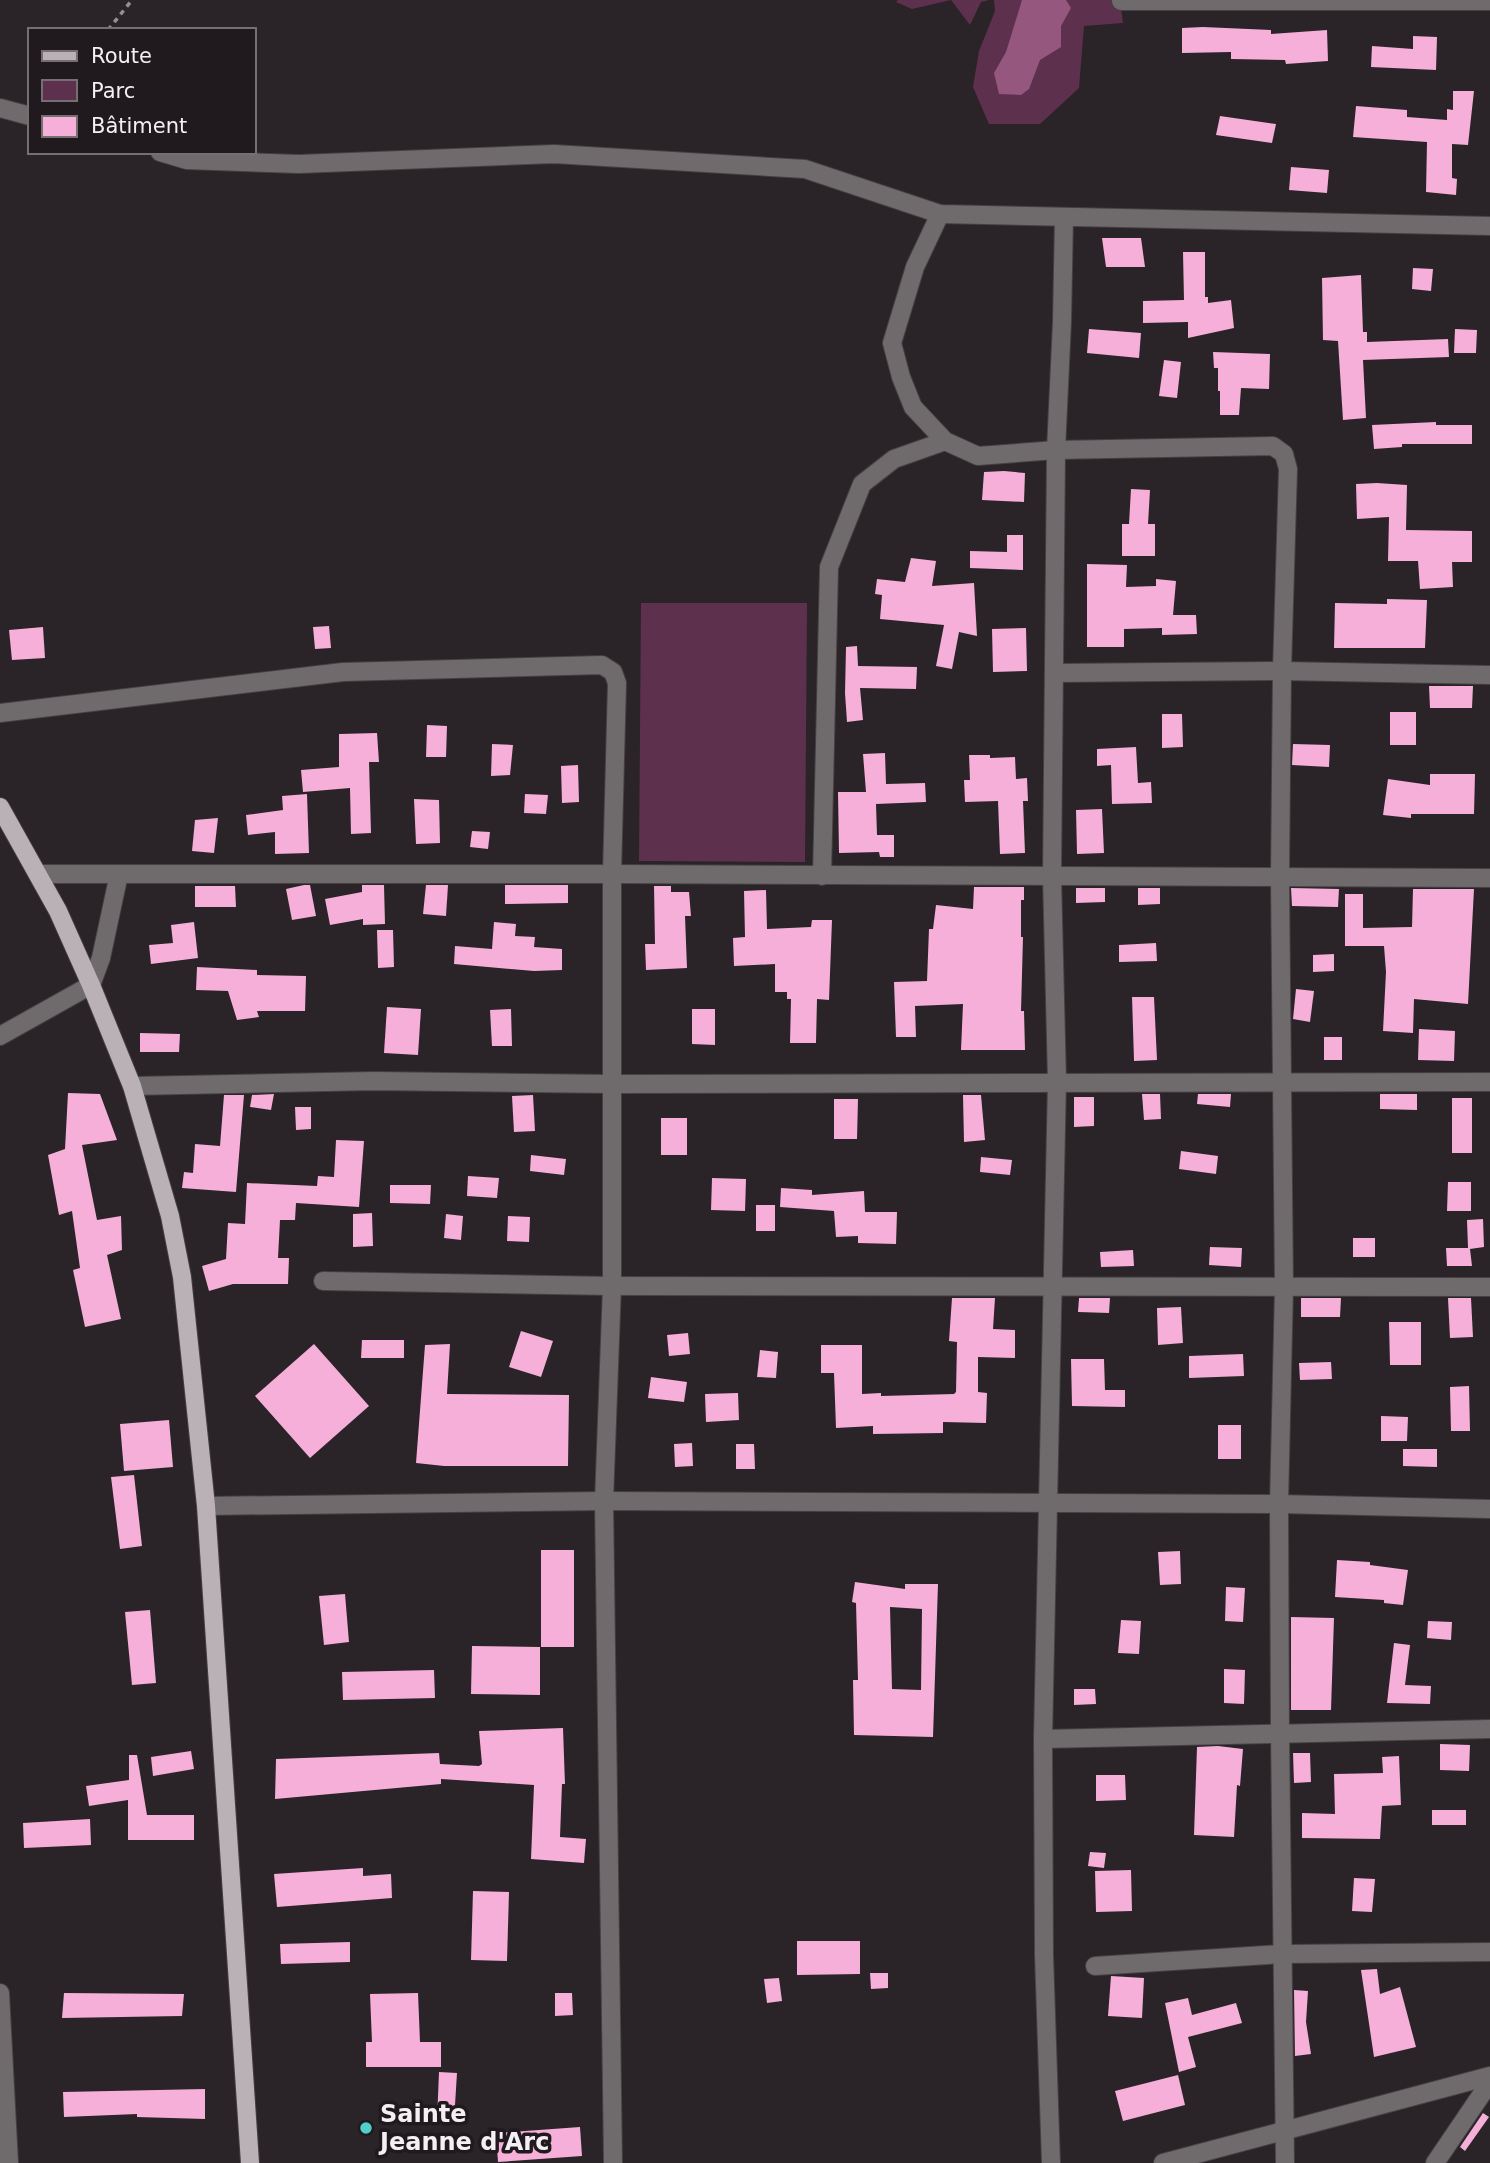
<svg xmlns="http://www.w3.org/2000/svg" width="1490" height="2163" font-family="'DejaVu Sans',sans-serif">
  <rect width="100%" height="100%" fill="#2a2327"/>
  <g fill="#5d314d">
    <polygon points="898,0 989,0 981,2 970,25 951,0 912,9 896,2"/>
    <polygon points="994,0 1120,0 1123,23 1084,26 1079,88 1040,124 989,124 973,87 979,51 995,11"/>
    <polygon points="641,603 807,603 805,862 639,861"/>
  </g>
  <polygon fill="#95577d" points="1022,0 1066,0 1071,8 1061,26 1061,47 1040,60 1029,89 1021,95 999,94 994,73 1006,52"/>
  <g fill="#f5afd8" fill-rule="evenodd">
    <polygon points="1203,27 1271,30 1271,34 1327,30 1328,61 1286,64 1285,60 1231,59 1231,52 1182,53 1182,28"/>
    <polygon points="1413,36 1437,37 1436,70 1371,67 1372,46 1413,49"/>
    <polygon points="1453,91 1474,91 1468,145 1452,144 1452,178 1457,179 1456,195 1426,192 1427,142 1353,137 1356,106 1407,110 1407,117 1447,120 1447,109 1453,110"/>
    <polygon points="1220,116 1276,124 1272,143 1216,135"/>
    <polygon points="1291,167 1329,170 1327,193 1289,190"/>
    <polygon points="1102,238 1141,238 1145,267 1106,267"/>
    <polygon points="1183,252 1205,252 1205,297 1208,297 1208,303 1231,300 1234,328 1188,338 1188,322 1143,323 1143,301 1184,300"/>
    <polygon points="1413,268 1433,269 1431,291 1412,289"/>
    <polygon points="1361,275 1363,332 1367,332 1367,342 1448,339 1449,357 1363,360 1366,418 1343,420 1338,341 1323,340 1322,278"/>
    <polygon points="1089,329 1141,333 1139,358 1087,353"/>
    <polygon points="1455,329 1477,330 1476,353 1454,353"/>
    <polygon points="1213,352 1270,354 1269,389 1241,388 1239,415 1220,415 1220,391 1218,391 1218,368 1214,368"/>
    <polygon points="1164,360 1181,362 1177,398 1159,396"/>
    <polygon points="1436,422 1436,425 1472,425 1472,444 1402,444 1402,447 1374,449 1372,425"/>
    <polygon points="1004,471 1025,473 1024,502 982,500 984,472"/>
    <polygon points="1377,483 1407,485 1406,530 1472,531 1472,562 1452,562 1453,587 1420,589 1418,561 1388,561 1389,517 1357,519 1356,484"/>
    <polygon points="1131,489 1150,490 1148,524 1155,524 1155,556 1122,556 1122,524 1129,524"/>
    <polygon points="1007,535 1023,535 1023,570 970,568 970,551 1007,552"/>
    <polygon points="911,558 936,561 932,586 974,583 977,636 959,632 952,669 936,666 944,625 880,619 882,595 875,594 877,579 905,582"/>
    <polygon points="1087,564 1127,565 1126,587 1156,586 1156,579 1176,581 1173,615 1196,615 1197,634 1162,635 1162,628 1124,629 1124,647 1087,647"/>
    <polygon points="1387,599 1427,600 1425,648 1334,648 1335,603 1387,604"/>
    <polygon points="329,626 331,648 315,649 313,627"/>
    <polygon points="43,627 45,658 12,660 9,630"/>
    <polygon points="1026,628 1027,671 993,672 992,629"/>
    <polygon points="857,646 858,666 917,667 916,689 860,688 863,720 847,722 845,693 846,647"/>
    <polygon points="1429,686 1473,686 1472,708 1430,708"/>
    <rect x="1390" y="712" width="26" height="33"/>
    <polygon points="1162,714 1182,714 1183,747 1162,748"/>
    <polygon points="427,725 447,726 446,757 426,757"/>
    <polygon points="377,733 379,762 369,762 371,833 351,834 350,788 303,792 301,770 339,767 339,734"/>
    <polygon points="492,744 513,745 510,775 491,776"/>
    <polygon points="1293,744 1330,745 1329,767 1292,765"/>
    <polygon points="1136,747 1138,783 1151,782 1152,803 1112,804 1111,765 1097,766 1097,749"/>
    <polygon points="885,753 886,784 925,783 926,802 876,804 877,835 894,835 894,857 880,857 879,852 839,853 838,792 866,792 863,754"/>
    <polygon points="969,755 990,755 990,758 1015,757 1016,779 1027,778 1028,801 1023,801 1025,853 1000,854 998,801 965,802 964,780 970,780"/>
    <polygon points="578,765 579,802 562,803 561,766"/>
    <polygon points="1430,774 1475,774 1474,814 1411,814 1411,818 1383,815 1388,779 1430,785"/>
    <polygon points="307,794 309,853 275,854 275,832 248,835 246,815 283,810 282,796"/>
    <polygon points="525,794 548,795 546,814 524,813"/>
    <polygon points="414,799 439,800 440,843 416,844"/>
    <polygon points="1102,809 1104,853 1077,854 1076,810"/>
    <polygon points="218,818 214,853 192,851 195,820"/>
    <polygon points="472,831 490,832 488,849 470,847"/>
    <polygon points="304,885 310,885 316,916 292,920 286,889"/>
    <polygon points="362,885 384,885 385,924 363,925 363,919 330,925 325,899 362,892"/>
    <polygon points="426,885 448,885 446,916 423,914"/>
    <polygon points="505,885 568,885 568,903 505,904"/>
    <polygon points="195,886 235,886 236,907 195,907"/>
    <polygon points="654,886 671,886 671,892 689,892 691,916 685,916 687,968 646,970 645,944 655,944"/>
    <polygon points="974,887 1024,887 1024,900 1021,900 1021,937 1023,937 1021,1011 1024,1011 1025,1050 961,1050 963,1004 915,1006 916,1037 896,1037 894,982 927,981 929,929 933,929 936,905 973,909"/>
    <polygon points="1076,888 1105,888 1105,902 1076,903"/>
    <polygon points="1138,888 1160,888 1160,904 1138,905"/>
    <polygon points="1291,888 1339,889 1338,907 1292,906"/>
    <polygon points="1413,889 1474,889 1468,1004 1414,999 1413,1033 1383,1031 1386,972 1384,946 1345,946 1345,894 1363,894 1363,928 1412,927"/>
    <polygon points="766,890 767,929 811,927 812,920 832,920 829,1000 817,999 816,1043 790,1043 791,999 787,999 787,992 775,992 775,964 734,966 733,938 745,937 744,891"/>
    <polygon points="194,922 198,958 151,964 149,945 173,943 171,925"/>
    <polygon points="494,922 516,924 515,936 535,937 534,947 562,949 562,970 534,971 454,964 455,946 492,949"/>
    <polygon points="377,930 393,930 394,967 378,968"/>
    <polygon points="1156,943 1157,961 1119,962 1119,945"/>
    <polygon points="1334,954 1334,971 1313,972 1313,955"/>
    <polygon points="197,967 257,970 257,975 306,976 305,1011 257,1011 259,1017 237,1020 228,991 196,990"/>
    <polygon points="1296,989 1314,991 1310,1022 1293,1019"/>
    <polygon points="1132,997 1154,997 1157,1060 1134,1061"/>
    <polygon points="387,1007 421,1009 418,1055 384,1053"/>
    <polygon points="511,1009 512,1046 492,1046 490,1010"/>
    <polygon points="692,1009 715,1009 715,1045 692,1044"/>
    <polygon points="1419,1029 1455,1031 1454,1061 1418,1060"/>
    <polygon points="140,1033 180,1034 179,1052 140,1052"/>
    <rect x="1324" y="1037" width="18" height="23"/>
    <polygon points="68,1093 100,1094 117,1140 82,1145 97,1220 121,1216 122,1250 107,1255 121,1319 85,1327 73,1270 80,1268 72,1211 59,1215 48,1155 65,1149"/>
    <polygon points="274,1094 271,1110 250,1107 252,1095"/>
    <polygon points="1142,1094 1160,1094 1161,1119 1144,1120"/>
    <polygon points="1198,1094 1231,1094 1230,1107 1197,1104"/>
    <polygon points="1380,1094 1417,1094 1417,1110 1380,1109"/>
    <polygon points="224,1095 244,1095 236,1192 182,1188 184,1172 193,1173 195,1144 220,1146"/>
    <polygon points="533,1095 535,1131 514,1132 512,1096"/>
    <polygon points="963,1095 981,1095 985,1140 964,1142"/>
    <polygon points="1074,1097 1094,1097 1094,1126 1074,1127"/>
    <rect x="1452" y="1098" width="20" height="55"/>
    <polygon points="834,1099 858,1099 857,1139 834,1139"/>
    <polygon points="295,1107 311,1107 311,1129 296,1130"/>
    <rect x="661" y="1118" width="26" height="37"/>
    <polygon points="336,1140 364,1141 359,1207 296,1203 295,1220 280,1220 278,1258 289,1258 288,1284 233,1284 209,1291 202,1266 226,1259 228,1223 245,1224 247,1183 317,1186 318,1176 334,1177"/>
    <polygon points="1181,1151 1218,1156 1216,1174 1179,1169"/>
    <polygon points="531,1155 566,1159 564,1175 530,1171"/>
    <polygon points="981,1157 1012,1160 1010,1175 980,1172"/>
    <polygon points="468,1176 499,1178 497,1198 467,1196"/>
    <polygon points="712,1178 746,1179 745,1211 711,1210"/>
    <polygon points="1448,1182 1471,1182 1471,1211 1447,1211"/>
    <polygon points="390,1185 431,1185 430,1204 390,1203"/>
    <polygon points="781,1188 812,1190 812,1195 864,1191 865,1212 897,1212 896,1244 858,1243 858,1236 836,1237 834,1211 780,1207"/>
    <rect x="756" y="1205" width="19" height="26"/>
    <polygon points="372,1213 373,1246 353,1247 353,1214"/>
    <polygon points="446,1214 463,1216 461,1240 444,1238"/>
    <polygon points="508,1216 530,1217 529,1242 507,1241"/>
    <polygon points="1483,1219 1484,1247 1470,1249 1472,1266 1447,1266 1446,1248 1468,1248 1467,1220"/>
    <rect x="1353" y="1238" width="22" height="19"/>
    <polygon points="1210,1247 1242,1248 1241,1267 1209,1265"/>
    <polygon points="1133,1250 1134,1266 1101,1267 1100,1252"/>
    <polygon points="952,1298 995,1298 993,1329 1015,1330 1015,1358 978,1357 978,1392 987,1393 986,1423 943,1422 943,1433 873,1434 873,1426 836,1428 834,1373 821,1373 821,1345 862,1345 862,1394 881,1393 881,1396 954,1394 956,1392 957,1342 949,1341"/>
    <polygon points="1079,1298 1110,1298 1109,1313 1078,1312"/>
    <polygon points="1301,1298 1341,1298 1340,1317 1301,1317"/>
    <polygon points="1448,1298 1471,1298 1473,1337 1450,1338"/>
    <polygon points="1181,1307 1183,1343 1158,1345 1157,1308"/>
    <polygon points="1389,1322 1421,1322 1421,1365 1390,1365"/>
    <polygon points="521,1331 553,1341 541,1377 509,1367"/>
    <polygon points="688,1333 690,1354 669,1356 667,1335"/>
    <polygon points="362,1340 404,1340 404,1358 361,1358"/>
    <polygon points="314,1344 369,1406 310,1458 255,1396"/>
    <polygon points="450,1344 447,1394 569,1395 568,1466 444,1466 416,1463 425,1345"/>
    <polygon points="760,1350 778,1352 776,1378 757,1377"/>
    <polygon points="1243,1354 1244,1376 1189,1378 1189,1356"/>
    <polygon points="1071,1359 1104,1359 1105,1390 1125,1390 1125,1407 1072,1406"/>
    <polygon points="1331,1362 1332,1379 1300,1380 1299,1363"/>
    <polygon points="651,1377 687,1382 684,1402 648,1398"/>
    <polygon points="1469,1386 1470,1431 1451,1431 1450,1387"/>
    <polygon points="738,1393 739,1420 706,1422 705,1394"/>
    <polygon points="1381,1416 1408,1417 1407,1441 1381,1441"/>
    <polygon points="169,1420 173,1467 124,1471 120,1424"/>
    <rect x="1218" y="1425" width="23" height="34"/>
    <polygon points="692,1443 693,1466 675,1467 674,1444"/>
    <polygon points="736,1444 754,1444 755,1469 736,1469"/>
    <polygon points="1403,1449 1437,1449 1437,1467 1403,1466"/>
    <polygon points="134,1475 142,1546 120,1549 111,1477"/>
    <rect x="541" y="1550" width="33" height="97"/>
    <polygon points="1180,1551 1181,1584 1160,1585 1158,1552"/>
    <polygon points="1337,1560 1370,1562 1370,1565 1408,1570 1403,1605 1384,1603 1384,1600 1335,1597"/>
    <path d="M855 1582 905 1589V1584H938L933 1737 854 1735 853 1680H858L856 1603 852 1602ZM890 1607 922 1609 921 1690 892 1689Z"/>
    <polygon points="1226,1587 1245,1588 1243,1622 1225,1621"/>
    <polygon points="345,1594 349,1642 324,1645 319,1596"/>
    <polygon points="150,1610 156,1683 132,1685 125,1612"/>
    <polygon points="1291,1617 1334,1618 1331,1710 1291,1710"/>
    <polygon points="1121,1620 1141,1621 1139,1654 1118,1653"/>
    <polygon points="1428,1621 1452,1622 1451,1640 1427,1638"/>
    <polygon points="1394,1643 1410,1645 1405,1685 1431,1686 1430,1704 1387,1703"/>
    <polygon points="472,1646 540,1647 540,1695 471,1694"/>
    <polygon points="1224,1669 1245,1670 1244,1704 1224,1703"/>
    <polygon points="434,1670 435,1698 343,1700 342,1672"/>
    <polygon points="1074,1689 1095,1689 1096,1704 1074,1705"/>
    <polygon points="563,1728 565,1784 562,1784 560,1837 586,1839 584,1863 531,1859 534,1785 441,1779 441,1784 275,1799 276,1759 439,1753 440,1764 479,1766 482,1764 479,1731"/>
    <polygon points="1440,1744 1470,1745 1469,1771 1440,1770"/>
    <polygon points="1218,1746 1243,1749 1240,1786 1237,1785 1234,1837 1194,1835 1197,1747"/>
    <polygon points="191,1751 194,1769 153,1776 151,1757"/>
    <polygon points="1293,1753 1310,1753 1311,1782 1294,1783"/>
    <polygon points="129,1755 137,1755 147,1815 194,1815 194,1840 128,1840 128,1800 89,1806 86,1786 129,1780"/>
    <polygon points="1399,1756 1401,1805 1382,1806 1380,1839 1302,1838 1302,1813 1335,1814 1334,1774 1383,1773 1382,1757"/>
    <polygon points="1096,1775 1125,1775 1126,1800 1096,1801"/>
    <rect x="1432" y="1810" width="34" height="15"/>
    <polygon points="90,1819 91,1845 24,1848 23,1823"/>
    <polygon points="1090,1852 1106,1853 1104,1868 1088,1866"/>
    <polygon points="363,1868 363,1876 391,1874 392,1898 277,1907 274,1874"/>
    <polygon points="1131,1870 1132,1911 1096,1912 1095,1871"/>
    <polygon points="1354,1878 1375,1879 1372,1912 1352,1911"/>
    <polygon points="473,1891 509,1892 507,1961 471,1960"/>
    <polygon points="797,1941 860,1941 860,1974 797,1975"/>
    <polygon points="350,1942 350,1962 281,1964 280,1944"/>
    <polygon points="1377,1969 1380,1994 1400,1987 1416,2047 1374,2057 1361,1970"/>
    <polygon points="870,1973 888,1973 888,1988 871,1989"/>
    <polygon points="1111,1976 1144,1978 1142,2018 1108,2016"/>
    <polygon points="779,1978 782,2001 767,2003 764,1979"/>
    <polygon points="1294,1990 1308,1991 1306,2022 1311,2054 1295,2056"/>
    <polygon points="64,1993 184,1994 182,2016 62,2018"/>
    <polygon points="418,1993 420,2042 441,2042 441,2067 366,2067 366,2042 372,2042 370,1994"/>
    <polygon points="555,1993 572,1993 573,2015 555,2016"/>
    <polygon points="1188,1998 1192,2015 1236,2003 1242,2023 1188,2037 1196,2067 1179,2072 1165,2003"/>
    <polygon points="439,2072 457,2073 454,2121 437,2121"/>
    <polygon points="1178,2075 1185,2105 1123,2121 1115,2091"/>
    <polygon points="205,2089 205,2119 137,2117 137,2114 64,2117 63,2092"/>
    <polygon points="1483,2113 1489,2117 1465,2151 1460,2147"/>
    <polygon points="580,2127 582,2156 498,2162 496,2133"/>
  </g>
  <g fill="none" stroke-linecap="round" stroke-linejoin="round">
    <g stroke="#464043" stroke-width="20">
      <g id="minor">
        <polyline points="1121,1 1490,1"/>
        <polyline points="0,108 30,116"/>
        <polyline points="160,152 187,160 299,164 554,154 805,169 940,214 1490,226"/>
        <polyline points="940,214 915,267 892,343 901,377 913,407 945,441 978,456 1056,450 1273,446 1284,454 1288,469 1282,671 1280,878 1284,1287 1279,1504 1280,1732 1285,2163"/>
        <polyline points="1054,673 1282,671 1490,675"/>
        <polyline points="0,713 343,672 602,665 613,672 617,683 612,874 612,1286 604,1501 613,2163"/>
        <polyline points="38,874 612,874 1490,878"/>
        <polyline points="822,876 829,567 862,484 894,459 945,441"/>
        <polyline points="0,1036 91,985 101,958 119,874"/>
        <polyline points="132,1086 374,1081 612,1084 1490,1082"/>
        <polyline points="323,1281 612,1286 1490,1287"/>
        <polyline points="206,1506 604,1501 1279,1504 1490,1509"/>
        <polyline points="1043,1739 1490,1729"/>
        <polyline points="1095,1966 1282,1954 1490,1952"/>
        <polyline points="0,1993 9,2163"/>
        <polyline points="1051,2163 1044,1955 1043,1739 1057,1081 1052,877 1056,450 1062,322 1064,217"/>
        <polyline points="1163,2163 1490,2076"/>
        <polyline points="1435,2163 1490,2082"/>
      </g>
    </g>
    <g stroke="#464043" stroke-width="20">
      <polyline id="major" points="0,807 58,911 91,985 132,1086 170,1216 182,1277 206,1506 250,2163"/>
    </g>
    <polyline stroke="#958f92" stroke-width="3.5" stroke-dasharray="5 5" stroke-linecap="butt" points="108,30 132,0"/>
    <use href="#minor" stroke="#6f6b6d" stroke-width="18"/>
    <use href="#major" stroke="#b9b1b6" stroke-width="18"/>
  </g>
  <circle fill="#53cdca" stroke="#20191d" stroke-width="2.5" cx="366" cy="2128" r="7"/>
  <g text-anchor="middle" stroke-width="7" stroke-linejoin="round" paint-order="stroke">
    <g font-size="24" font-weight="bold" fill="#f4eff2" stroke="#20191d" text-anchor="start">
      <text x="380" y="2122">Sainte<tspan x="380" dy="28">Jeanne d'Arc</tspan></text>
    </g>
  </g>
  <rect x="28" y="28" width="228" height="126" fill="#20191d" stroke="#756f72" stroke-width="2"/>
  <rect x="42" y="51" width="35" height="10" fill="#b9b1b6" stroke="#756f72" stroke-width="2"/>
  <text x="91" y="63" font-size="21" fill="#f4eff2">Route</text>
  <rect x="42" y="80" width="35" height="21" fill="#5d314d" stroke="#756f72" stroke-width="2"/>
  <text x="91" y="98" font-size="21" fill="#f4eff2">Parc</text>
  <rect x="42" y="116" width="35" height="21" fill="#f5afd8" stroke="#756f72" stroke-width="2"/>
  <text x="91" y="133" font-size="21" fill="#f4eff2">Bâtiment</text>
</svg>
